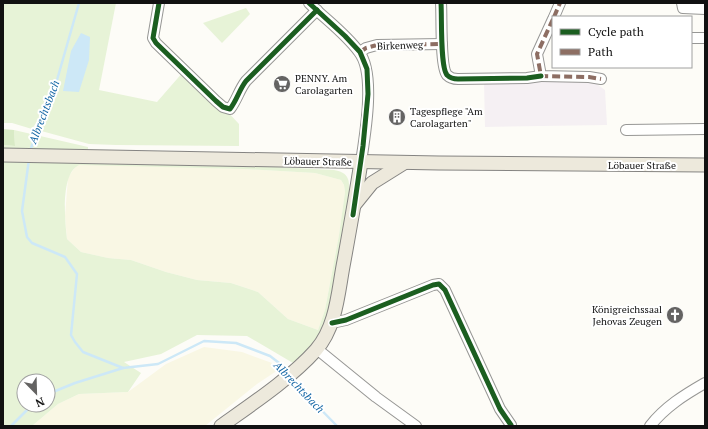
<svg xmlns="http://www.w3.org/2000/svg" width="708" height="429" font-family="'PT Serif',serif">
  <rect width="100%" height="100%" fill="#fdfcf7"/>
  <polygon fill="#f5f0f3" points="591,80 605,90 607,125 485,127 484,81"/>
  <g fill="#f9f7e4">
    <polygon points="79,164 244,169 315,173 341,180 344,185 345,192 339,235 325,310 318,330 288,319 258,292 231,283 197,280 166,272 131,260 108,258 81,252 67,239 65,216 68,178 75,167"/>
    <polygon points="204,347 242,352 272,363 278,370 257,384 205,426 32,426 58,404 79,394 128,392 166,364"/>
  </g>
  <g fill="#e7f3d7" fill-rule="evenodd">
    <polygon points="3,3 116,3 99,90 157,102 184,71 223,107 239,124 239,146 116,145 89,144 34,129 36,123 32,129 12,123 3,123"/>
    <polygon points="246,8 250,14 222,43 203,23"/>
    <polygon points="14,130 88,147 88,153 3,151 3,145 15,146"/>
    <path d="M3 161 256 166 334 170C340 171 346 173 348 179 355 198 332 312 322 332 315 344 304 353 293 363L247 336 197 335 161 354 124 362 141 373 128 392 79 394 58 404 32 426H3ZM79 165 244 169 315 173 341 180 344 185 345 192 339 235 325 310 318 330 288 319 258 292 231 283 197 280 166 272 131 260 108 258 81 252 67 239C65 221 60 174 79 165ZM24 381H48V405H24Z"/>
  </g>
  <polygon fill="#d8eac5" points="3,129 14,130 15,146 3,145"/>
  <polygon fill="#cde8f7" points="81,33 90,37 89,60 79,92 63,91 71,51"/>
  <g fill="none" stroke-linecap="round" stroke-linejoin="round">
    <g stroke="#cde8f7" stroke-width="2.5">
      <polyline points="30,152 31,148 55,87 79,3"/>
      <polyline points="29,159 22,211 27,237 32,243 65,257 77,274 71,335 75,342 83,352 123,368 158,364 204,341 236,343 270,356 283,366 287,372"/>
      <polyline points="292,379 300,388 337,426"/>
      <polyline points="48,394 75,383 123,368"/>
      <polyline points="11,426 32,405"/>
    </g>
    <g stroke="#979795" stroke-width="12">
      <g id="minor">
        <path d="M159 3 153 38 156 43 216 101 223 107 230 109C237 100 239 90 246 81L317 10"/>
        <path d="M309 3C325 19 345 33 359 52 376 73 365 135 361 162"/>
        <path d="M441 3C442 16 440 67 447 75 450 78 454 79 458 79L527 78 541 76"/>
        <polyline points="682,3 683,8 705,9"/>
        <polyline points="554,17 560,3"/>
        <polyline points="553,19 537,54 541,76 589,77 601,79"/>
        <polyline points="691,38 705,38"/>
        <polyline points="360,52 366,48 377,45 442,44"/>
        <polyline points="626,130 705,129"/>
        <polyline points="332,323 346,320 433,285 439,284 445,290 500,409 511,425"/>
        <polyline points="317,349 376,397 416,426"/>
        <path d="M650 426C665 407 684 395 705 383"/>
      </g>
    </g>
    <g stroke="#858482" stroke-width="15">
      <g id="major">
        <polyline points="3,155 439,163 705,165"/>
        <polyline points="355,204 372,183 404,163"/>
        <path d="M221 426C252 404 291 378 316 350 337 326 338 291 344 261 350 228 356 195 361 162"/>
      </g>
    </g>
    <use href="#minor" stroke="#fffffe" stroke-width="10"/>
    <use href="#major" stroke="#ede9dc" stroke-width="13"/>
    <g stroke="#8d6e63" stroke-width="4" stroke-dasharray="8 4" stroke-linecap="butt">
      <polyline points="554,17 560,3"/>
      <polyline points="553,19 537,54 541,76 589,77 601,79"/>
      <polyline points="360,52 366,48 377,45 442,44"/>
    </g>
    <g stroke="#fff" stroke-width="8">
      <g id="cycleway">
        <path d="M159 3 153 38 156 43 216 101 223 107 230 109C237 100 239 90 246 81L317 10"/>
        <polyline points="309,3 345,36 360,52 367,69 368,94 363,146 353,215"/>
        <path d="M441 3C442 16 440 67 447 75 450 78 454 79 458 79L527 78 541 76"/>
        <polyline points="332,323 346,320 433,285 439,284 445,290 500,409 511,425"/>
      </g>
    </g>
    <use href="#cycleway" stroke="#1b5e20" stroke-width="5"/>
  </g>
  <defs>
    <g id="supermarket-disc" transform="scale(0.9)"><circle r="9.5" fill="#646362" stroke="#fff"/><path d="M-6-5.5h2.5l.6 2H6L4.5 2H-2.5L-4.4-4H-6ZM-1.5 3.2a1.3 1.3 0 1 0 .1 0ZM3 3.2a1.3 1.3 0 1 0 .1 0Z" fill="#fff"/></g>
    <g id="building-disc" transform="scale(0.9)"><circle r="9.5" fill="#646362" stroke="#fff"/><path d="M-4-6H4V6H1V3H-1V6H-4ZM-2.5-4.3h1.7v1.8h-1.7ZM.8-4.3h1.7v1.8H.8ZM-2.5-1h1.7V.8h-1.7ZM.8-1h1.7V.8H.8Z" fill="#fff"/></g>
    <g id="church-disc" transform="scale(0.9)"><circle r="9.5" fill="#646362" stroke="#fff"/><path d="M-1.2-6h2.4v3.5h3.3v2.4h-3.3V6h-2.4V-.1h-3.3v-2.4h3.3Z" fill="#fff"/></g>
  </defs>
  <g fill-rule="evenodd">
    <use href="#supermarket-disc" x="282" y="84"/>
    <use href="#building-disc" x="397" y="117"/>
    <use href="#church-disc" x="675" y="315"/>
  </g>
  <g text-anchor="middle" stroke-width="4" stroke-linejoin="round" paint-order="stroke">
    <g font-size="10" fill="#111" stroke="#fff">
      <text transform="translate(400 45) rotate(-2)" y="4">Birkenweg</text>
      <text transform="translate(318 161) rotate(1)" y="4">Löbauer Straße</text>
      <text x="642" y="169">Löbauer Straße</text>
    </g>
    <g font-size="10" fill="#111" stroke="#fff" text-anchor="start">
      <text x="295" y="82">PENNY. Am<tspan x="295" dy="12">Carolagarten</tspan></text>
      <text x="410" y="115">Tagespflege "Am<tspan x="410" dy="12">Carolagarten"</tspan></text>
      <text x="662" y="313" text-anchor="end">Königreichssaal<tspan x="662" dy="12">Jehovas Zeugen</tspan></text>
    </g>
    <g font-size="11" font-style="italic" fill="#1768a6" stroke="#fff">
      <text transform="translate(44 112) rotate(-69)" y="4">Albrechtsbach</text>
      <text transform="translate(299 387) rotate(46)" y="4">Albrechtsbach</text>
    </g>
  </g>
  <rect width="708" height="429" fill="none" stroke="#111111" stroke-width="8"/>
  <rect x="552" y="16" width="140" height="52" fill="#ffffff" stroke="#a0a0a0"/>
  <rect x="560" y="29" width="20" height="6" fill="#1b5e20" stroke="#a0a0a0"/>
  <text x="588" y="36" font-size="12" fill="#111111">Cycle path</text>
  <rect x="560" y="49" width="20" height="6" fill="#8d6e63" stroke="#a0a0a0"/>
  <text x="588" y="56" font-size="12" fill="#111111">Path</text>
  <g transform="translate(36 393) rotate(157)"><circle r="19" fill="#ffffff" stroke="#a0a0a0"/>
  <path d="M0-3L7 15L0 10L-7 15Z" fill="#646362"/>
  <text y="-6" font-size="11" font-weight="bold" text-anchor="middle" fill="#111111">N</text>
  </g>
</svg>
